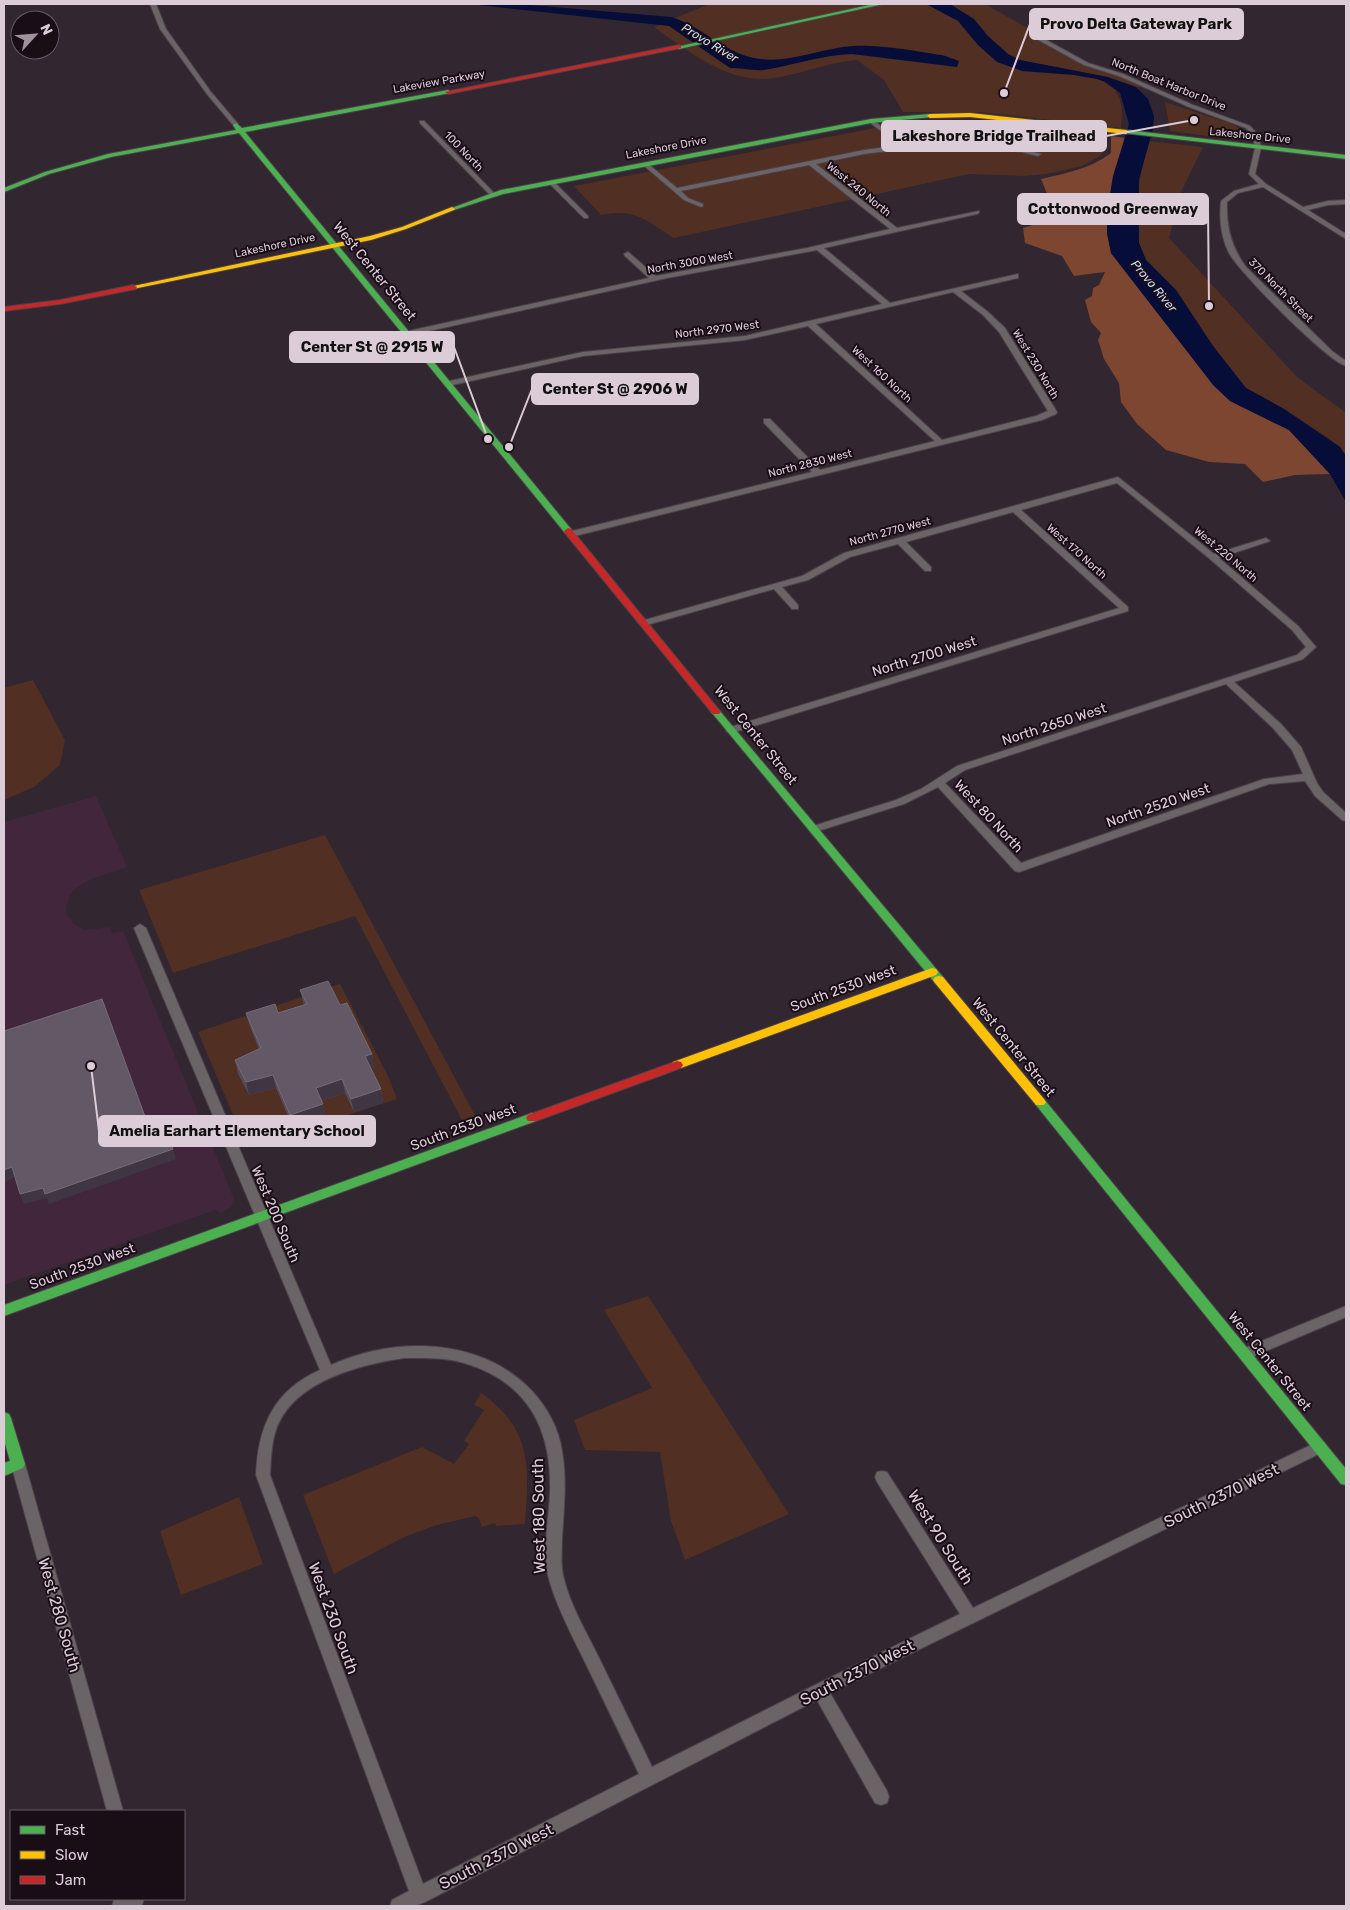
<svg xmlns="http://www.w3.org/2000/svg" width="1350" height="1910" font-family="Rubik,sans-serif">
  <rect width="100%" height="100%" fill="#322630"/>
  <polygon fill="#42263c" points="96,796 127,867 91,879 76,888 70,895 66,907 67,915 74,924 84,930 110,927 112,933 123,931 234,1199 231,1207 221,1213 215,1210 4,1285 4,822"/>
  <g fill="#512f22">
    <path d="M709 4H985L1103 71 1144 86 1115 91C1124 102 1122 114 1121 128L981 112H903L884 80 857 60C829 62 802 74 774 78 729 85 688 51 654 27Z"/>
    <polygon points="1165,102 1232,124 1243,131 1246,139 1237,140 1170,131"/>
    <path d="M960 122 1002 124 1105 138 1107 149 1097 158 1082 166 1047 174 1024 176 969 174 674 238C646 221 636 208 601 215L574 186 875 128 907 124Z"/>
    <polygon points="1148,141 1203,147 1181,192 1169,238 1297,377 1346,413 1346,456 1340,447 1328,438 1284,409 1246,388 1213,346 1176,290 1146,260 1139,243 1138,189"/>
    <polygon points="33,680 65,740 60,765 34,787 4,800 4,688"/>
    <polygon points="325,835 478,1121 465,1126 355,916 173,973 139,890"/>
    <polygon points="340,984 389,1078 397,1099 247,1148 198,1032"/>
    <polygon points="648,1296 789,1514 685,1560 671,1521 660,1452 585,1450 574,1420 652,1388 604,1310"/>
    <path d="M481 1393C533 1430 529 1467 525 1524L496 1526 495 1523 482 1527 479 1518 475 1516 437 1525 402 1538 334 1574 303 1495 422 1447 454 1464 469 1444 464 1441 484 1410 474 1405Z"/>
    <polygon points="239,1497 263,1564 181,1595 160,1531"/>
  </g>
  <path fill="#7c4631" d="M1111 136 1125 138 1108 206 1107 233 1111 253 1214 385 1230 401 1289 430 1330 474 1295 475 1263 482 1245 464 1209 462 1166 450 1137 424 1121 402 1119 383 1104 359 1098 340 1101 333 1091 322 1085 300 1092 296 1093 288 1099 285 1105 272 1074 276 1062 256 1025 243 1023 228 1036 224 1026 217 1048 196 1041 179C1066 173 1090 169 1111 153Z"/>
  <g fill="#060d38">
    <path d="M470 4H519L671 17C704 27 726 55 760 59 791 63 822 48 853 46 876 44 918 51 941 55 947 56 953 59 959 61L957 67 852 54C822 55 794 65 764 70 752 71 742 68 730 68L669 26Z"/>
    <polygon points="926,4 950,4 974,19 988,36 1008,54 1020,60 1108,77 1136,87 1148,99 1154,116 1153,129 1139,179 1139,243 1146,260 1176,290 1213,346 1246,388 1284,409 1340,447 1346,456 1346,502 1330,474 1289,430 1230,401 1213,385 1111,253 1107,233 1108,206 1113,176 1129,124 1120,93 1105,82 1097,79 1074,75 1022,71 997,62 978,45 958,21"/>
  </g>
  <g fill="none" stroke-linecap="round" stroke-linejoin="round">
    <g stroke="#4c414a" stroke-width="2">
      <g id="street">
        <polygon points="150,4 156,4 166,29 211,92 238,124 238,126 234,126 207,94 160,29"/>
        <path d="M1033 35H1037L1088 63 1123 74 1193 105 1250 126 1259 136 1261 148 1255 174 1266 184 1303 207 1328 201 1346 200V204L1328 205 1308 210 1346 234V239L1263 187 1238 193 1227 202C1226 226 1231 247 1246 267L1332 351 1346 361V366C1327 361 1239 272 1229 253 1221 237 1219 219 1221 201L1234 191 1259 184 1249 174 1255 148 1253 136 1246 128 1189 107 1119 76 1084 65 1033 37Z"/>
        <path d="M871 119 907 145 942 140 1008 145 1041 154 1038 156 1008 149 942 144 864 154 816 164 897 228 979 211V213L977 214 824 248 890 303 1018 274V278L961 291 988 312 1005 328 1057 412 1056 414 1042 420 571 537 568 536V532L812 472 764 423V419H770L820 470 935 441 808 326 745 340 583 356 448 386H445V382L583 352 745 336 882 304 817 250 667 278 407 336 403 334 404 332 649 278 625 256 624 254 628 252 656 276 807 248 890 229 809 165 681 191 688 198 703 204V206L701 207 684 200 642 164 647 163 677 188 864 150 900 145 869 122 868 121ZM953 292 983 315 999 332 1048 411 1036 416 942 440 816 324Z"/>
        <polygon points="420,121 424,121 494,193 494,195 490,195 420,123"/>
        <polygon points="549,181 553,181 588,216 588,218 584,218 549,183"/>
        <path d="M1118 477 1214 554 1266 538 1270 541 1219 558 1298 626 1316 647 1303 659 1234 682 1281 724 1301 747 1317 783 1323 792 1346 813V821L1342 820 1315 796 1305 781 1269 784 1019 872 1015 871 938 787 904 804 818 831H810L809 829 810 827 896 800 921 789 957 766 1297 655 1306 647 1292 630 1210 559 1117 483 1021 510 1128 607V611L735 732H727L726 730 727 728 1119 608 1013 512 906 542 931 567V571H925L898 544 850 557 808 580 782 587 798 605V609H792L774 589 647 625H641L639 623 641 621 802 576 844 553ZM1226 684 1273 728 1292 750 1303 774 1264 779 1021 863 945 783 965 770Z"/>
        <path d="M140 924 146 928 331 1365C395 1336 481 1337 532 1391 547 1407 559 1429 562 1451 567 1479 564 1509 562 1538 562 1552 560 1566 564 1579 571 1607 587 1633 599 1658 617 1695 635 1731 652 1767L815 1685 960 1614 877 1482 875 1477 877 1472 882 1471 887 1472 973 1608 1315 1443 1320 1441 1325 1443 1327 1447 1325 1451 830 1693 887 1791 889 1797 887 1803 881 1805 875 1803 817 1700 425 1902 415 1906H390L392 1900 409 1891 256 1475C258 1427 273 1391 320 1370L134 928ZM404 1358C424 1358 444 1357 464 1363 528 1382 552 1429 550 1492 549 1521 541 1555 550 1583 558 1609 571 1634 583 1658 602 1697 621 1736 639 1774L423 1884 270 1475C271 1460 271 1444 276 1430 293 1381 359 1365 404 1358Z"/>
        <polygon points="1346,1306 1346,1317 1245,1360 1240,1358 1238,1354 1240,1350"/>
        <polygon points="18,1458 23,1460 25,1464 123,1811 107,1811 11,1464 13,1460"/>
        <polygon points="117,1899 144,1899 142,1905 139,1906 112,1906 114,1900"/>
      </g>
    </g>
    <g stroke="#4c414a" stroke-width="2">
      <g id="fast">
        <polygon points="874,4 884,4 679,49 676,47"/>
        <polygon points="448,90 451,92 450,93 245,132 571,529 571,533 565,533 239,133 111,157 49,174 4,192 4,188 45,172 108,154 236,130 233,125 236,123 242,128"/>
        <polygon points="930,114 932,115 932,117 871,123 503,194 454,210 449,209 501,190 871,119"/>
        <polygon points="1126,130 1346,155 1346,159 1124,133 1124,131"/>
        <polygon points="716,709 719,710 943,977 945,980 943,983 935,983 713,714 711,712 713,710"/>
        <polygon points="1040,1097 1044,1099 1346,1469 1346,1485 1341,1484 1036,1105 1034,1102 1036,1099"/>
        <polygon points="532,1113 536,1115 538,1118 536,1121 4,1316 4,1305"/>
        <polygon points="4,1412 9,1414 11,1418 25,1464 23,1468 4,1476 4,1463 10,1461 4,1440"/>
      </g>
    </g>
    <g stroke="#4c414a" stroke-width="2">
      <g id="slow">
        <polygon points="970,113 1126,130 1129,132 1126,134 970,117 930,118 927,116 930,114"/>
        <polygon points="452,207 455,209 454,210 406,229 371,240 133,289 129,287 370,236 402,227"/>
        <polygon points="932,968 936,969 938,972 936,975 681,1068 673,1068 671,1065 673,1062"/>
        <polygon points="939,976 943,977 1044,1099 1046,1102 1044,1105 1036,1105 935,983 933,980 935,977"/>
      </g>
    </g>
    <g stroke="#4c414a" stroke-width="2">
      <g id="jam">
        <polygon points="679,45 681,46 681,48 448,94 445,92"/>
        <polygon points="133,285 137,287 136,289 60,304 4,311 4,307 60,300"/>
        <polygon points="568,528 571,529 719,710 721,712 719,714 713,714 565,533 564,531"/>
        <polygon points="677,1061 681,1062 683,1065 681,1068 536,1121 528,1121 526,1118 528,1115"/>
      </g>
    </g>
    <use href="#street" fill="#6b6466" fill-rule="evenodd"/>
    <use href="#fast" fill="#4caf50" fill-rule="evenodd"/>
    <use href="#slow" fill="#ffc107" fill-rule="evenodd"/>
    <use href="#jam" fill="#c62828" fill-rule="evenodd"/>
  </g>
  <polygon fill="#544a59" points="300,990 340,1005 372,1054 374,1067 371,1069 381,1089 383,1103 354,1112 345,1093 322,1101 326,1117 293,1128 276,1088 249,1095 238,1074 235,1060 259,1049 250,1027 246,1013 278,1013 304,1005"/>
  <g fill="#403643">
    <polygon points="372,1054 374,1067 367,1070 365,1056"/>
    <polygon points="273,1075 276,1088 249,1095 246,1082"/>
    <polygon points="342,1079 345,1093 319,1102 316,1088"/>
    <polygon points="381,1089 383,1103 354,1112 351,1099"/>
    <polygon points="323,1104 326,1117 293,1128 290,1115"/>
    <polygon points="173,1149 176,1159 49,1204 47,1198 24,1204 20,1194"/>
    <polygon points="12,1167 16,1177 4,1182 4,1170"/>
  </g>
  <g fill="#635866" stroke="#766a78">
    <polygon points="328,981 340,1005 347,1003 372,1054 365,1056 381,1089 351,1099 342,1079 316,1088 323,1104 290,1115 273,1075 246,1082 235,1060 261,1048 246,1013 275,1004 278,1013 307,1004 300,990"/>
    <polygon points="102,999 147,1122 160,1117 173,1149 45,1194 43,1188 20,1194 12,1167 4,1170 4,1031"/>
  </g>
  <g text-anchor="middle" stroke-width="4" stroke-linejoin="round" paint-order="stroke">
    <g font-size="11" fill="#dcccd8" stroke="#190e16">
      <text transform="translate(439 81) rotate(-10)" y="4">Lakeview Parkway</text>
      <text transform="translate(1169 84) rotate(22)" y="4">North Boat Harbor Drive</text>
      <text transform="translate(1250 135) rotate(6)" y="4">Lakeshore Drive</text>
      <text transform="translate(666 147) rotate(-11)" y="4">Lakeshore Drive</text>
      <text transform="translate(464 151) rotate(46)" y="4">100 North</text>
      <text transform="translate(859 189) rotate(39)" y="4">West 240 North</text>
      <text transform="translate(275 245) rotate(-12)" y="4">Lakeshore Drive</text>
      <text transform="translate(690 262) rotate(-10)" y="4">North 3000 West</text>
      <text transform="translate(1281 290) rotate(45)" y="4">370 North Street</text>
      <text transform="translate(717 329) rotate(-7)" y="4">North 2970 West</text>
      <text transform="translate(1036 364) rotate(59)" y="4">West 230 North</text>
      <text transform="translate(882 374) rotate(43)" y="4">West 160 North</text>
      <text transform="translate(810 463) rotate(-14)" y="4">North 2830 West</text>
      <text transform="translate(890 531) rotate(-15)" y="4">North 2770 West</text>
      <text transform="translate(1077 551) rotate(42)" y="4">West 170 North</text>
      <text transform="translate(1226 554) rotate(40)" y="4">West 220 North</text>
    </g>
    <g font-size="12" font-style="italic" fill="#cbdbfc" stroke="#190e16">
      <text transform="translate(710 43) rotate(31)" y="4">Provo River</text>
      <text transform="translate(1154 286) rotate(50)" y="4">Provo River</text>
    </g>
    <g font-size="14" fill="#dcccd8" stroke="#190e16">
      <text transform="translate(375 271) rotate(51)" y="5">West Center Street</text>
      <text transform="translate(924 656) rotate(-17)" y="5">North 2700 West</text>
      <text transform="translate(1054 724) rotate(-18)" y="5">North 2650 West</text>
      <text transform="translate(756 735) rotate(51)" y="5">West Center Street</text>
      <text transform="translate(1158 805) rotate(-19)" y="5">North 2520 West</text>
      <text transform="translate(989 816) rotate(47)" y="5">West 80 North</text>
      <text transform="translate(843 988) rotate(-20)" y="5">South 2530 West</text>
      <text transform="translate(1014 1047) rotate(51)" y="5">West Center Street</text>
      <text transform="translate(463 1127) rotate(-20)" y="5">South 2530 West</text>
      <text transform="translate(276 1214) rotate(67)" y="5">West 200 South</text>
      <text transform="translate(82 1266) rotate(-20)" y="5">South 2530 West</text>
      <text transform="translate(1270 1361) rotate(51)" y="5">West Center Street</text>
    </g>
    <g font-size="16" fill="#dcccd8" stroke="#190e16">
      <text transform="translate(1221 1495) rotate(-26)" y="6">South 2370 West</text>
      <text transform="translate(538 1516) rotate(-91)" y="6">West 180 South</text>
      <text transform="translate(941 1537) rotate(58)" y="6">West 90 South</text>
      <text transform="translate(60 1615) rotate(74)" y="6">West 280 South</text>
      <text transform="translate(334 1618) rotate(70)" y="6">West 230 South</text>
      <text transform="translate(857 1672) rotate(-27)" y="6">South 2370 West</text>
      <text transform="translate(496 1856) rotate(-27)" y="6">South 2370 West</text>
    </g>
  </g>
  <path fill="none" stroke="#dcccd8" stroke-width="2" d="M1004 93L1030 24M1194 120L1106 136M1209 306L1208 209M488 439L454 347M509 447L532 389M91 1066L99 1131"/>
  <g fill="#dcccd8" stroke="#190e16" stroke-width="2">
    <circle cx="1004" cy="93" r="5"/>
    <circle cx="1194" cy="120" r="5"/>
    <circle cx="1209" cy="306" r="5"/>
    <circle cx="488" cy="439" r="5"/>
    <circle cx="509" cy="447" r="5"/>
    <circle cx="91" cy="1066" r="5"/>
  </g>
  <g fill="#dcccd8" stroke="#dcccd8" stroke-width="2">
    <rect x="1030" y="9" width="213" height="30" rx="5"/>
    <rect x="882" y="121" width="224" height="30" rx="5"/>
    <rect x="1018" y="194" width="190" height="30" rx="5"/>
    <rect x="290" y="332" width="164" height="30" rx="5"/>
    <rect x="532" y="374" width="166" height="30" rx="5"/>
    <rect x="99" y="1116" width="276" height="30" rx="5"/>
  </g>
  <g font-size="15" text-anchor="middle" font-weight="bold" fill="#111">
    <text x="1136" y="29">Provo Delta Gateway Park</text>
    <text x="994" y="141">Lakeshore Bridge Trailhead</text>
    <text x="1113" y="214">Cottonwood Greenway</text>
    <text x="372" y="352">Center St @ 2915 W</text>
    <text x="615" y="394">Center St @ 2906 W</text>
    <text x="237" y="1136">Amelia Earhart Elementary School</text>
  </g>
  <rect width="1350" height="1910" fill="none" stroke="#dcccd8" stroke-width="10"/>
  <rect x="10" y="1810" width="175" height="90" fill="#190e16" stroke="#675a64"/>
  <rect x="20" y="1826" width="25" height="8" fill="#4caf50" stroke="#675a64"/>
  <text x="55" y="1835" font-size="15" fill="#dcccd8">Fast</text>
  <rect x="20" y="1851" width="25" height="8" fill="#ffc107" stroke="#675a64"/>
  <text x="55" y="1860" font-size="15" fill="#dcccd8">Slow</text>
  <rect x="20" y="1876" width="25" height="8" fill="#c62828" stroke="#675a64"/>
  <text x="55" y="1885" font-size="15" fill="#dcccd8">Jam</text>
  <g transform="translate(35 35) rotate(64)"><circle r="24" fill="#190e16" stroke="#675a64"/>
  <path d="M0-4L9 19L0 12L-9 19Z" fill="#a0929d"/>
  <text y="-8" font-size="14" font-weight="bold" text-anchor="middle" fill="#dcccd8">N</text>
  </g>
</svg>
